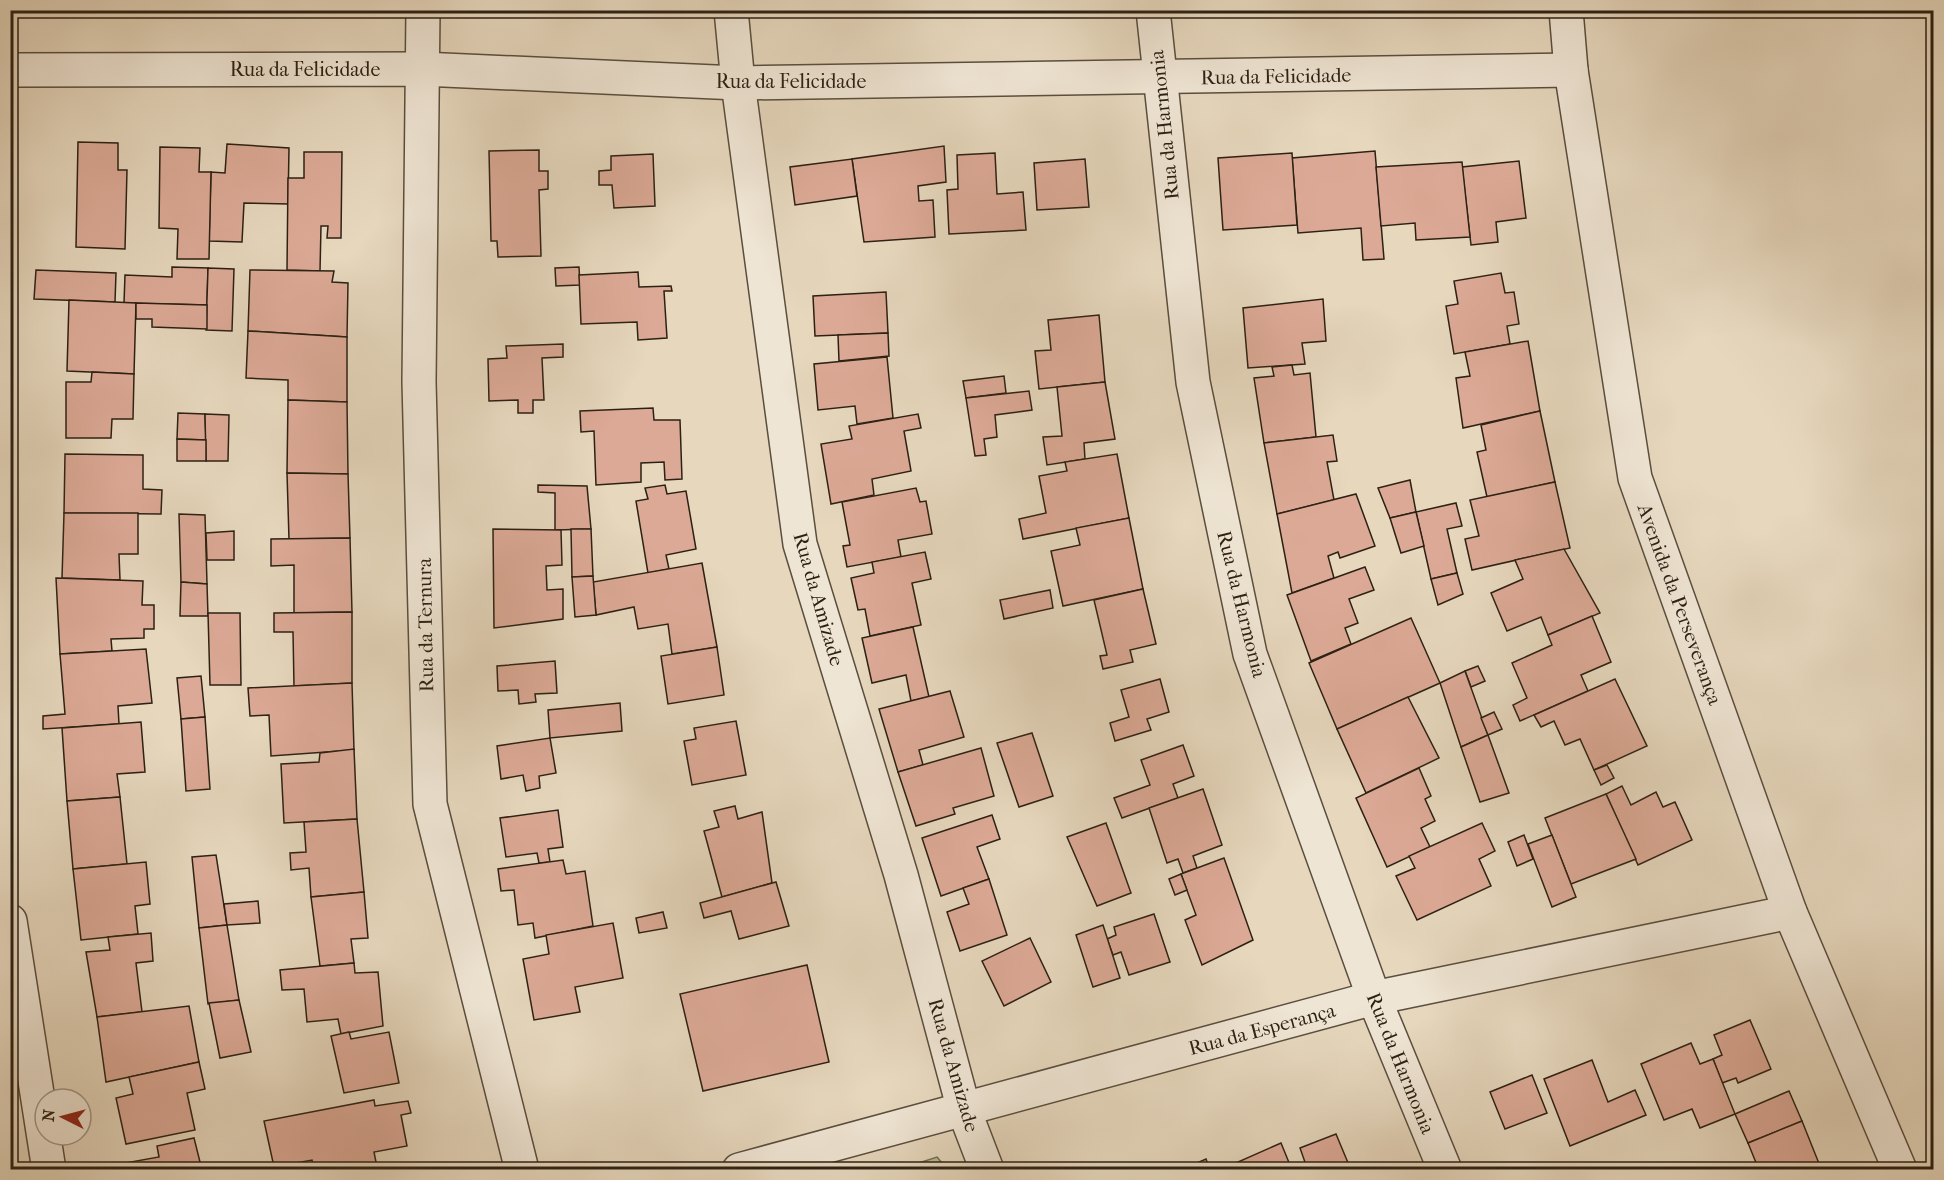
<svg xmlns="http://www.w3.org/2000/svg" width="1944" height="1180" font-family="'IM FELL French Canon',serif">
  <rect width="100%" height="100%" fill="#e6d7bd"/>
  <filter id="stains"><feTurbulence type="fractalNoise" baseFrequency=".00333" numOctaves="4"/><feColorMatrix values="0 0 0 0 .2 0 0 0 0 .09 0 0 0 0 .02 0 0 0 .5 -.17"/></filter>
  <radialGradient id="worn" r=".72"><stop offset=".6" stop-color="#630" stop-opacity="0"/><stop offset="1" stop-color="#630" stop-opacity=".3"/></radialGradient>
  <polygon fill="#b8bd8f" stroke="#726f52" stroke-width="1.5" points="937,1157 947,1169 900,1169"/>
  <g fill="#dca996" stroke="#2c2114" stroke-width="1.5">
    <polygon points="857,10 894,10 857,14"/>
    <polygon points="1006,10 1058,10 1006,15"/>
    <polygon points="78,142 118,143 118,170 127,170 125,249 76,247"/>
    <polygon points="227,144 289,148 288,204 244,203 242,242 209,241 211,172 225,173"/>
    <polygon points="944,146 946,182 918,186 919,201 933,200 935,237 864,242 852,159"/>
    <polygon points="160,147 200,148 199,172 211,172 209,259 177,259 178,229 159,228"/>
    <polygon points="539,150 539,171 548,171 548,189 539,190 541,256 498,257 497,241 491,241 489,151"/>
    <polygon points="1375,151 1384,259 1363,260 1361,228 1298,233 1292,158"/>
    <polygon points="304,152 342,152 341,238 327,238 328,226 321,226 320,271 287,270 288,178 304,178"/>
    <polygon points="995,153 997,194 1023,192 1026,230 949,234 947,190 958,189 957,155"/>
    <polygon points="1292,153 1297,225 1223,230 1218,158"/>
    <polygon points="653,154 655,206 614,208 612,185 599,185 599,171 611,170 611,156"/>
    <polygon points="852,159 857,196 795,205 790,167"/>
    <polygon points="1085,159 1089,207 1037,210 1034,163"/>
    <polygon points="1519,161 1526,218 1496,222 1498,242 1471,245 1462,167"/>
    <polygon points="1462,162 1470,237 1416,240 1415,223 1381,226 1376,167"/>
    <polygon points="172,267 208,268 207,305 124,303 125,275 172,277"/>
    <polygon points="579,267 580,285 556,286 555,268"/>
    <polygon points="208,268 234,269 232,331 206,330"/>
    <polygon points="36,270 116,273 115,302 34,299"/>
    <polygon points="250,270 334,271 332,282 348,283 347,337 248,331"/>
    <polygon points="638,272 639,287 671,286 672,291 664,291 667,338 638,340 637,322 581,324 579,275"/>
    <polygon points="1501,273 1505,293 1514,292 1519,324 1507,326 1510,344 1454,354 1446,306 1458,304 1454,281"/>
    <polygon points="886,292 888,333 815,336 813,296"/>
    <polygon points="1323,299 1326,341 1302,343 1305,364 1248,368 1243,308"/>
    <polygon points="69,300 136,303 134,374 67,371"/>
    <polygon points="136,303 207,305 207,329 152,327 152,319 136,319"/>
    <polygon points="1099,315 1105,382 1039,389 1035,351 1051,350 1048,320"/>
    <polygon points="248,331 347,337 347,402 288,400 288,380 246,378"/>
    <polygon points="888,333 889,356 839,361 838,335"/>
    <polygon points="1528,341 1540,411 1463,428 1456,378 1470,376 1465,352"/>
    <polygon points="563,344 563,357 542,358 544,400 533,400 533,413 518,413 518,400 489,401 488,359 507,358 506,346"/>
    <polygon points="887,357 893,418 857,424 855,406 818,410 814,364"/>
    <polygon points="1292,365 1294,375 1310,373 1316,437 1264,443 1254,378 1274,376 1272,367"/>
    <polygon points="92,372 134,374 133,419 112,419 111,438 66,438 66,382 91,382"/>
    <polygon points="1004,376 1006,393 966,398 963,381"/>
    <polygon points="1105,382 1115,439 1084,443 1085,459 1047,465 1043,437 1062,436 1057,387"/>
    <polygon points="1029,391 1032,410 995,415 997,437 984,439 986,455 975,456 966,398"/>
    <polygon points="288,400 347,402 348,474 287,473"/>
    <polygon points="653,408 654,420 680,420 682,479 665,480 664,462 641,463 641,482 596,485 594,431 581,432 580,411"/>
    <polygon points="1540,411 1555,482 1487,497 1477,452 1486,450 1481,425"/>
    <polygon points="178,413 205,414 206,440 177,439"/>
    <polygon points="205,414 229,415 228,461 206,461"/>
    <polygon points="918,414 921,428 904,431 911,471 872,479 874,495 831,504 821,444 852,439 849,426"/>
    <polygon points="1333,435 1337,461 1327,462 1334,500 1277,514 1264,443"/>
    <polygon points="177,439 206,440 206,461 177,461"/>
    <polygon points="65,454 143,455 143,489 162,490 161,514 64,513"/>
    <polygon points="1117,454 1129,518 1023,539 1019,519 1046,513 1039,476 1067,471 1065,462"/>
    <polygon points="287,473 348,474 350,538 289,539"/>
    <polygon points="1410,480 1416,512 1390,518 1378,488"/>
    <polygon points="1555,482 1570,548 1472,570 1465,539 1479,536 1470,500"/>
    <polygon points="538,485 587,486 591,529 555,530 555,493 538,492"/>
    <polygon points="665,485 667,494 686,491 696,549 666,555 669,569 648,573 636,501 648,499 645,488"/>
    <polygon points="916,488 920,502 926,501 932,534 898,540 901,557 847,567 843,546 850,545 842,502"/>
    <polygon points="1356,494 1375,546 1340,558 1338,552 1328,556 1334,578 1292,593 1277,514"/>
    <polygon points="1456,503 1462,526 1447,529 1457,573 1431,579 1416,512"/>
    <polygon points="1416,512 1424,546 1401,553 1390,518"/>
    <polygon points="64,513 138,513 138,554 119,554 120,580 62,578"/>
    <polygon points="179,514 205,515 207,584 181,582"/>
    <polygon points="1129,518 1143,589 1063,606 1051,551 1080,545 1076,528"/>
    <polygon points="493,529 561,530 562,565 546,566 547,590 563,589 563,619 494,628"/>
    <polygon points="571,529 591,529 593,576 572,577"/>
    <polygon points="234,531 234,560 207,560 206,533"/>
    <polygon points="350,538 352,612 294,613 294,565 271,566 271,539"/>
    <polygon points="1564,549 1600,613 1548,635 1541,617 1507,631 1491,593 1523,579 1515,560"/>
    <polygon points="925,552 931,579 912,583 921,625 870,636 865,609 858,610 851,578 874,573 872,562"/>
    <polygon points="702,563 717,647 672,654 668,624 638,629 634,607 596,615 593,582"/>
    <polygon points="1365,567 1374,590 1349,599 1358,623 1345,628 1351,644 1311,661 1287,595"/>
    <polygon points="1457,573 1463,594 1438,605 1431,579"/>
    <polygon points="593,576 596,615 575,617 572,577"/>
    <polygon points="56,578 143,581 142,605 154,605 154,629 144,629 144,638 111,639 112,651 60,654"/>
    <polygon points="181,582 207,584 208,616 180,616"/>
    <polygon points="1143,589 1156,644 1130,650 1133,662 1103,669 1100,656 1107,655 1094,600"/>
    <polygon points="1050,590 1053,608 1004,619 1000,600"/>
    <polygon points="352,612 352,683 294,686 293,632 274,632 274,613"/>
    <polygon points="208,613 240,613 241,685 210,685"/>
    <polygon points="1592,616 1611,662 1581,675 1588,691 1520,721 1513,705 1527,698 1512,663 1552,645 1548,635"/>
    <polygon points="1411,618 1440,683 1337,729 1309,663"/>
    <polygon points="913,627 929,697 911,701 906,675 872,683 862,638"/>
    <polygon points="717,647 724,695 668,704 661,656"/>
    <polygon points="146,649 152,703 118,706 119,724 43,729 43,716 65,714 60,654"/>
    <polygon points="555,661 557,693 535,694 536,702 519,704 518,690 498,691 497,666"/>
    <polygon points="1478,666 1485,681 1471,687 1465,671"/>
    <polygon points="1465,671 1488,735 1461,747 1440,683"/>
    <polygon points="201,676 205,717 181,719 177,678"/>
    <polygon points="1160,679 1169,712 1147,719 1151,730 1115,741 1110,723 1129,717 1121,690"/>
    <polygon points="1615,679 1647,746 1594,770 1580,739 1565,745 1554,721 1541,727 1534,715"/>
    <polygon points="352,683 354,750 271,756 269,715 250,716 248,688"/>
    <polygon points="950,691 964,737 919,750 923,765 898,772 879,709"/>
    <polygon points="1408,697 1439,758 1366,793 1337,729"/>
    <polygon points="620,703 622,731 550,738 548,710"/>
    <polygon points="1494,712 1502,729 1488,735 1481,718"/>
    <polygon points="205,717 210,789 186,791 181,719"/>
    <polygon points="736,721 746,775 692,785 684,741 696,739 694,728"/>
    <polygon points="141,722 145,772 117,774 120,797 67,801 62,728"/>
    <polygon points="1032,733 1053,796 1019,807 997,743"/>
    <polygon points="1488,735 1509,793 1480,802 1461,747"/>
    <polygon points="550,738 556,773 539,776 540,788 526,791 523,775 501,779 497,746"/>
    <polygon points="1183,745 1194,776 1173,784 1178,798 1122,818 1114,798 1150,785 1141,760"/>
    <polygon points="981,748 994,796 953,808 955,814 916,826 898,772"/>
    <polygon points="354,749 357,819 284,823 281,764 319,762 320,753"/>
    <polygon points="1607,765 1614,778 1601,785 1594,770"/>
    <polygon points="1419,768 1431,796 1425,799 1435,821 1421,828 1430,847 1387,867 1356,798"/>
    <polygon points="1622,786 1631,805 1656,792 1663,807 1675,802 1692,840 1638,865 1606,794"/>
    <polygon points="1203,789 1222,845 1193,856 1197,868 1183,873 1178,859 1167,863 1149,808"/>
    <polygon points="1606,794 1636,859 1571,884 1545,818"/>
    <polygon points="120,797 127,864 73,869 67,801"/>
    <polygon points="735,806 738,819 762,812 772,883 722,897 704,831 719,827 714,811"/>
    <polygon points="558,810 563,847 548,849 550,862 539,863 537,853 506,857 500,818"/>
    <polygon points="992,815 1000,839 977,847 989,879 941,896 922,838"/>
    <polygon points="357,819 364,892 311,897 309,868 291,870 290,853 306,852 304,822"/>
    <polygon points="1106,823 1131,893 1097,906 1067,837"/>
    <polygon points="1482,823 1495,851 1479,859 1491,886 1417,920 1396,876 1415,868 1409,856"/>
    <polygon points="1524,835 1533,859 1517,866 1508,842"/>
    <polygon points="1552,835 1576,897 1552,907 1528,844"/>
    <polygon points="216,855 227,925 199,928 192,857"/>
    <polygon points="1224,858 1253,940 1202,965 1185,920 1196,915 1181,874"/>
    <polygon points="563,860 566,874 585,871 593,926 535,938 533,923 518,925 514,890 501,891 498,869"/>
    <polygon points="146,862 150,904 135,906 138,934 81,940 73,869"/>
    <polygon points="1181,874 1187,890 1175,895 1169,879"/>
    <polygon points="989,879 1007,935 960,951 947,912 969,904 963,888"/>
    <polygon points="776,882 789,926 739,939 731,911 704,918 700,903"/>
    <polygon points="364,892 368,938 351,939 354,963 320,966 311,897"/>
    <polygon points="258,901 260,923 227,925 224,904"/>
    <polygon points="663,912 667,928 639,933 636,918"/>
    <polygon points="1154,914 1170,962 1129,975 1121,952 1113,955 1107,939 1116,935 1114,927"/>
    <polygon points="613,923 623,978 575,987 580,1012 534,1020 523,959 549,954 546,935"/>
    <polygon points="227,925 239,1000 208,1004 199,928"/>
    <polygon points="1103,925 1120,978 1093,987 1076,935"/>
    <polygon points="151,933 153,961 136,963 142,1012 97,1017 86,952 110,950 108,937"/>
    <polygon points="1030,938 1051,982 1004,1006 982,961"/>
    <polygon points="354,963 355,973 378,972 383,1026 341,1034 338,1019 307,1022 304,989 282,990 280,970"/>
    <polygon points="807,965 829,1062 703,1091 680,994"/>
    <polygon points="239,1000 251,1052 220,1058 209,1003"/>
    <polygon points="189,1006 199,1062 106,1082 97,1017"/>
    <polygon points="1750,1020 1771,1069 1738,1083 1736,1078 1722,1083 1713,1059 1722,1055 1714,1035"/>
    <polygon points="349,1032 351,1039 389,1032 399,1083 344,1093 331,1036"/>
    <polygon points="1691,1043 1700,1064 1713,1059 1735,1114 1700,1128 1692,1109 1664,1120 1641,1064"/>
    <polygon points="1592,1060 1608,1102 1635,1090 1646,1115 1570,1146 1544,1079"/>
    <polygon points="199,1062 205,1089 187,1093 195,1130 126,1144 116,1098 133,1094 129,1077"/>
    <polygon points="1532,1075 1547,1113 1505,1129 1490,1092"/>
    <polygon points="1789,1091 1802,1121 1748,1143 1735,1114"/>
    <polygon points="374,1100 375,1106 408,1101 411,1113 401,1115 407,1146 374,1152 377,1167 314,1170 312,1160 274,1167 264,1121"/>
    <polygon points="1802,1121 1820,1166 1811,1170 1759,1170 1748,1143"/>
    <polygon points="1336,1134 1351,1170 1295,1170 1306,1165 1300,1148"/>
    <polygon points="194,1138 202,1170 126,1170 125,1163 159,1157 157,1146"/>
    <polygon points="1281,1143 1292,1170 1220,1170"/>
    <polygon points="1206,1159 1210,1170 1181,1170"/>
  </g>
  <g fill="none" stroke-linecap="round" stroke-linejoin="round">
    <g stroke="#5a4e3e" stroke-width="36">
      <g id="minor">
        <polyline points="423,10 419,382 430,804 522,1170"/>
        <polyline points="731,10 738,83 800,544 901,875 964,1110 987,1170"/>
        <polyline points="1153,10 1193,382 1250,654 1374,998 1445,1170"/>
        <polyline points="1566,10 1571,70 1635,478 1790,912 1900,1170"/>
        <polyline points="10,70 422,69 738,83 1571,70"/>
        <polyline points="739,1170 1374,998 1790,912"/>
      </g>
    </g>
    <g stroke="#5a4e3e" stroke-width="36">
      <polyline id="tertiary" points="10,921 49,1170"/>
    </g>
    <use href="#minor" stroke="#efe5d4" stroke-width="33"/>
    <use href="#tertiary" stroke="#efe5d4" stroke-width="33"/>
  </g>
  <g text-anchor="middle" stroke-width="4.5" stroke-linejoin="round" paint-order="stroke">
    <g font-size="20" fill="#2c2114" stroke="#efe5d4">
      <text x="305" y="76">Rua da Felicidade</text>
      <text transform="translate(1276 76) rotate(-1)" y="7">Rua da Felicidade</text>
      <text x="791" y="88">Rua da Felicidade</text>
      <text transform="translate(1164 125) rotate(-96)" y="7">Rua da Harmonia</text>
      <text transform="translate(819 599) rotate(74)" y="7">Rua da Amizade</text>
      <text transform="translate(1242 604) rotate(76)" y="7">Rua da Harmonia</text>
      <text transform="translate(1680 604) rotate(70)" y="7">Avenida da Perseverança</text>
      <text transform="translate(425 625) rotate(-91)" y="7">Rua da Ternura</text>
      <text transform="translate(1262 1029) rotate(-15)" y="7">Rua da Esperança</text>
      <text transform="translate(1401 1063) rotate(68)" y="7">Rua da Harmonia</text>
      <text transform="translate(954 1065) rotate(74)" y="7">Rua da Amizade</text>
    </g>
  </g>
  <rect width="1944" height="1180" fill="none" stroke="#e6d7bd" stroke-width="36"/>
  <rect x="12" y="12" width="1920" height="1156" fill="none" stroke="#2c2114" stroke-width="3"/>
  <rect x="18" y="18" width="1908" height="1144" fill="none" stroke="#2c2114" stroke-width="1.5"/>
  <g transform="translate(63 1117) rotate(276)"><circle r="28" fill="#efe5d4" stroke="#a19787" stroke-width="1.5"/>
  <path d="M0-4.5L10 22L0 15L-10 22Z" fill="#8f2418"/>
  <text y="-9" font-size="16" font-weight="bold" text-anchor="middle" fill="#2c2114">N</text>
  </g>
  <rect width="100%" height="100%" filter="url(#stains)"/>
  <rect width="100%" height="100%" fill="url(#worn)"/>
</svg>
